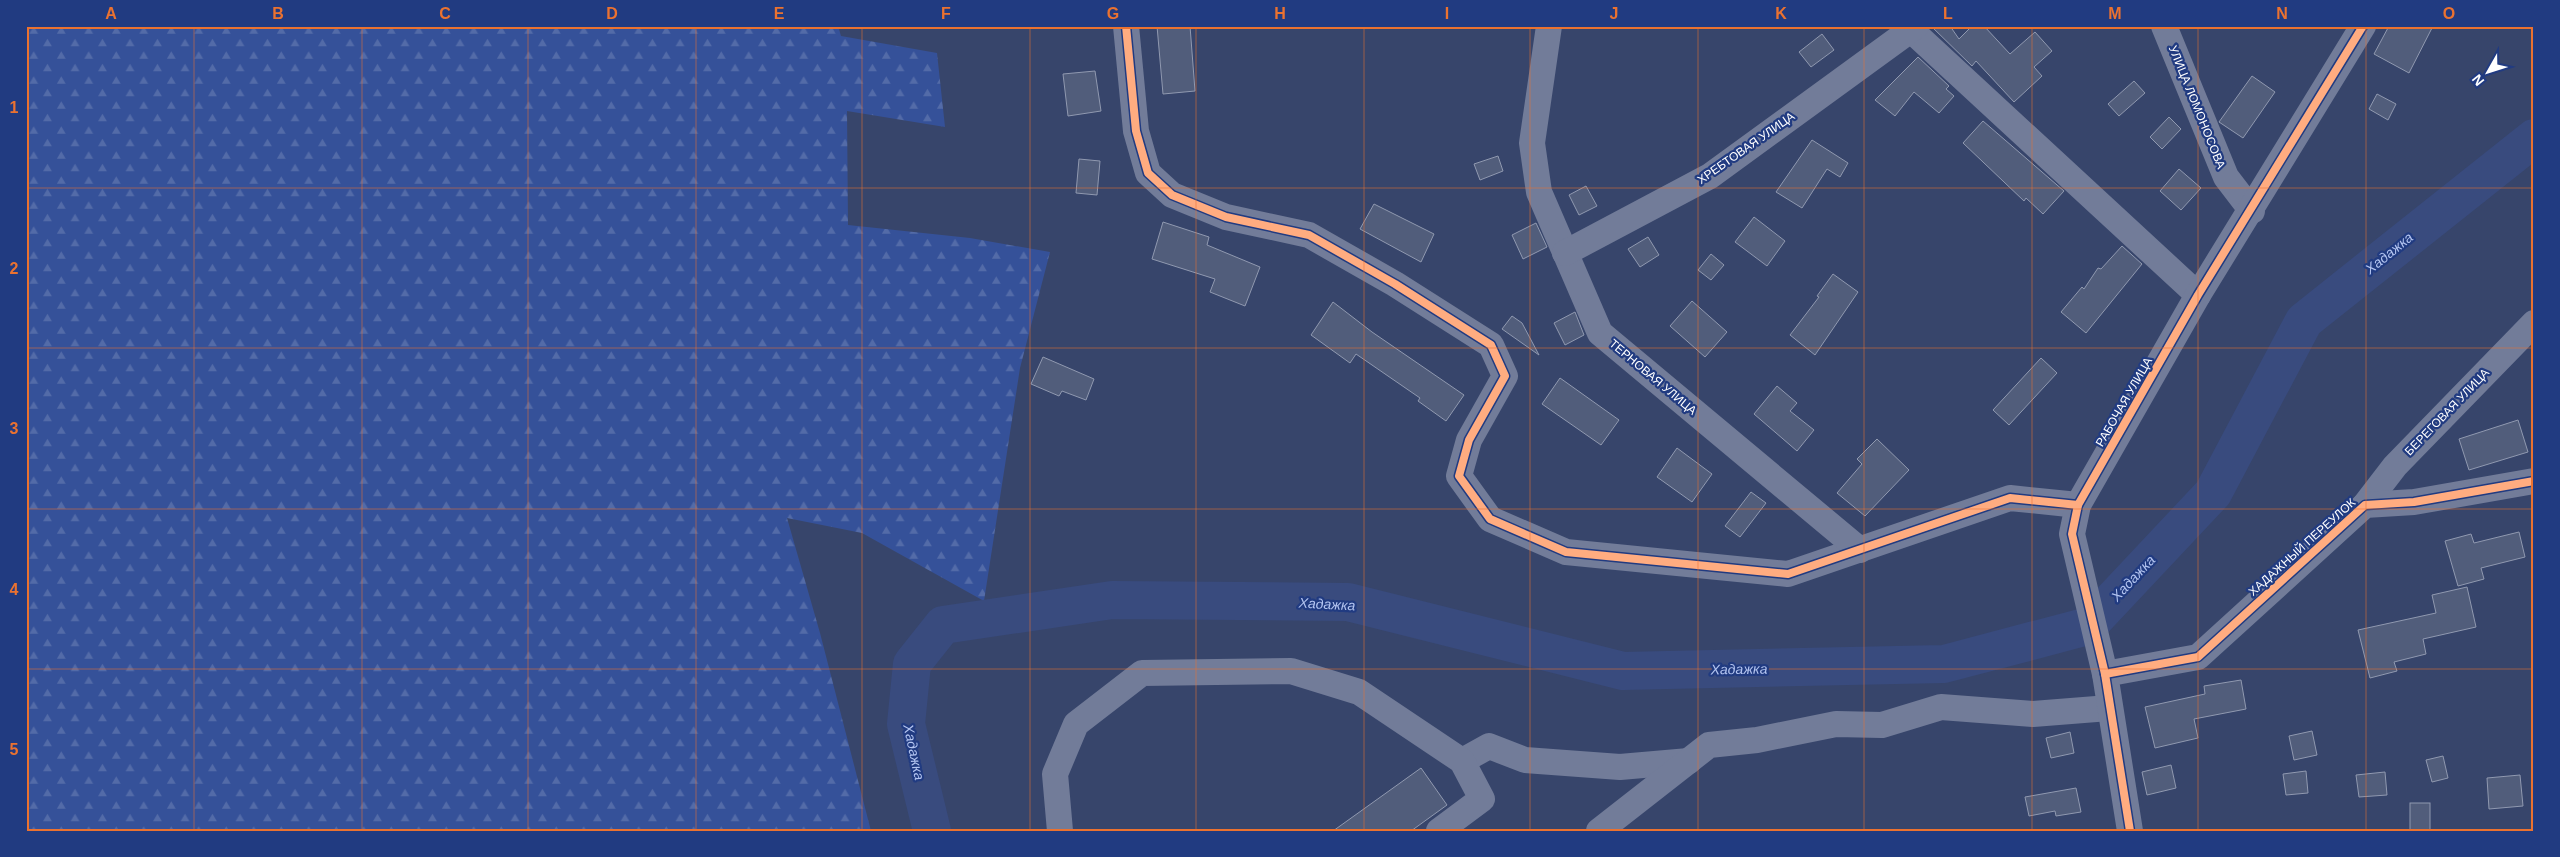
<svg xmlns="http://www.w3.org/2000/svg" width="2560" height="857" font-family="Arial,sans-serif">
  <defs>
    <pattern id="forest-firs" width="22" height="20" patternUnits="userSpaceOnUse" patternTransform="scale(1.25)"><rect width="22" height="20" fill="#355199"/><path d="M5 1l3.5 6h-7zM16 11l3.5 6h-7z" fill="#536ba8"/></pattern>
  </defs>
  <rect width="100%" height="100%" fill="#37456b"/>
  <polygon fill="url(#forest-firs)" points="26,26 838,26 841,36 937,53 945,127 847,111 848,225 970,238 1050,252 1020,368 984,601 862,533 787,518 820,633 871,831 26,831"/>
  <g fill="none" stroke-linecap="round" stroke-linejoin="round">
    <polyline stroke="#394b7e" stroke-width="38" points="932,831 906,724 912,664 943,625 1112,600 1348,602 1623,671 1944,664 2088,626 2213,493 2304,321 2534,138"/>
  </g>
  <g fill="#515d7b" stroke="#9099b0">
    <polygon points="1157,26 1190,26 1195,91 1163,94"/>
    <polygon points="1931,26 1950,26 1959,39 1972,26 1984,26 2010,54 2035,32 2052,51 2034,67 2042,76 2014,102 1976,61 1972,66"/>
    <polygon points="2389,26 2433,26 2409,73 2374,54"/>
    <polygon points="1822,34 1834,50 1811,67 1799,52"/>
    <polygon points="1918,57 1949,86 1946,89 1954,96 1939,113 1914,92 1895,116 1875,100"/>
    <polygon points="1095,71 1101,111 1068,116 1063,74"/>
    <polygon points="2252,76 2275,92 2243,138 2219,122"/>
    <polygon points="2134,81 2145,93 2119,116 2108,104"/>
    <polygon points="2377,94 2396,104 2388,120 2369,109"/>
    <polygon points="2169,117 2181,129 2162,149 2150,137"/>
    <polygon points="1983,121 2064,191 2043,214 2026,198 2024,201 1963,143"/>
    <polygon points="1812,140 1848,163 1840,177 1827,169 1802,208 1776,192"/>
    <polygon points="1498,156 1503,171 1480,180 1474,164"/>
    <polygon points="1079,159 1100,161 1097,195 1076,193"/>
    <polygon points="2179,169 2201,188 2181,210 2160,191"/>
    <polygon points="1586,186 1597,206 1579,215 1569,195"/>
    <polygon points="1374,204 1434,234 1421,262 1360,229"/>
    <polygon points="1754,217 1785,241 1767,266 1735,242"/>
    <polygon points="1163,222 1209,237 1207,245 1260,267 1245,306 1210,292 1215,279 1152,259"/>
    <polygon points="1536,223 1547,247 1523,259 1512,235"/>
    <polygon points="1648,237 1659,255 1640,267 1628,249"/>
    <polygon points="2122,246 2142,264 2086,333 2061,312 2082,287 2084,289 2098,268 2101,269"/>
    <polygon points="1711,254 1724,265 1711,280 1698,270"/>
    <polygon points="1833,274 1858,292 1815,355 1790,335 1819,297 1817,296"/>
    <polygon points="1692,301 1727,332 1705,357 1670,326"/>
    <polygon points="1333,302 1372,332 1464,395 1446,421 1418,401 1420,398 1356,354 1350,363 1311,335"/>
    <polygon points="1575,312 1584,335 1565,345 1554,323"/>
    <polygon points="1512,316 1522,323 1539,355 1502,329"/>
    <polygon points="1043,357 1094,379 1086,400 1062,391 1059,396 1031,384"/>
    <polygon points="2041,358 2057,373 2009,425 1993,410"/>
    <polygon points="1560,378 1619,420 1601,445 1542,404"/>
    <polygon points="1777,386 1797,403 1790,411 1814,430 1797,451 1754,414"/>
    <polygon points="2518,420 2528,452 2469,470 2459,439"/>
    <polygon points="1877,439 1909,470 1865,516 1837,493 1862,464 1857,459"/>
    <polygon points="1677,448 1712,474 1692,502 1657,477"/>
    <polygon points="1751,492 1766,503 1740,537 1725,526"/>
    <polygon points="2519,532 2525,557 2481,568 2484,579 2458,586 2445,541 2471,534 2474,543"/>
    <polygon points="2467,587 2476,627 2423,639 2426,654 2394,662 2397,671 2370,678 2358,630 2436,613 2432,595"/>
    <polygon points="2241,680 2246,709 2194,719 2198,738 2155,748 2145,707 2205,694 2204,686"/>
    <polygon points="2312,731 2317,755 2294,760 2289,736"/>
    <polygon points="2070,732 2074,753 2051,758 2046,738"/>
    <polygon points="2443,756 2448,778 2432,782 2426,760"/>
    <polygon points="2171,765 2176,788 2147,795 2142,772"/>
    <polygon points="1421,768 1447,805 1411,831 1333,831"/>
    <polygon points="2306,771 2308,793 2286,795 2283,774"/>
    <polygon points="2385,772 2387,795 2359,797 2356,775"/>
    <polygon points="2520,775 2523,806 2489,809 2487,778"/>
    <polygon points="2076,788 2081,812 2056,816 2055,811 2029,816 2025,797"/>
    <rect x="2410" y="803" width="20" height="28"/>
  </g>
  <g fill="none" stroke-linecap="round" stroke-linejoin="round">
    <g stroke="#727c99" stroke-width="26">
      <polyline points="1126,26 1136,131 1148,173 1172,195 1226,217 1309,235 1395,284 1491,345 1505,376 1469,440 1459,476 1490,519 1566,552 1788,574 2010,498 2078,505"/>
      <polyline points="1549,26 1532,143 1539,192 1600,333 1860,550"/>
      <polyline points="2164,26 2226,177 2252,211"/>
      <polyline points="1911,30 2198,295"/>
      <polyline points="1565,253 1710,176 1916,26"/>
      <polyline points="2365,505 2395,466 2534,323"/>
      <polyline points="2105,674 2198,657 2365,505 2414,502 2534,481"/>
      <polyline points="1462,761 1489,746 1525,760 1620,767 1689,761"/>
      <polyline points="1060,831 1055,774 1076,724 1142,673 1291,671 1359,692 1462,761 1482,799 1439,831"/>
      <polyline points="1599,831 1709,745 1757,740 1836,724 1882,725 1941,707 2033,714 2109,708"/>
      <polyline points="2130,831 2105,674 2072,534 2078,505 2198,295 2363,26"/>
    </g>
    <g stroke="#213b81" stroke-width="11">
      <g id="cycleway">
        <polyline points="1126,26 1136,131 1148,173 1172,195 1226,217 1309,235 1395,284 1491,345 1505,376 1469,440 1459,476 1490,519 1566,552 1788,574 2010,498 2078,505"/>
        <polyline points="2105,674 2198,657 2365,505 2414,502 2534,481"/>
        <polyline points="2130,831 2105,674 2072,534 2078,505 2198,295 2363,26"/>
      </g>
    </g>
    <use href="#cycleway" stroke="#ffac80" stroke-width="8"/>
  </g>
  <path fill="none" stroke="#eb7230" stroke-width="1" stroke-opacity="0.55" d="M194 26V831M362 26V831M528 26V831M696 26V831M862 26V831M1030 26V831M1196 26V831M1364 26V831M1530 26V831M1698 26V831M1864 26V831M2032 26V831M2198 26V831M2366 26V831M26 188H2534M26 348H2534M26 509H2534M26 669H2534"/>
  <g text-anchor="middle" stroke-width="4.5" stroke-linejoin="round" paint-order="stroke">
    <g font-size="12" fill="#fff" stroke="#213b81">
      <text transform="translate(2197 107) rotate(68)" y="4">УЛИЦА ЛОМОНОСОВА</text>
      <text transform="translate(1746 148) rotate(-35)" y="4">ХРЕБТОВАЯ УЛИЦА</text>
      <text transform="translate(1653 377) rotate(40)" y="4">ТЕРНОВАЯ УЛИЦА</text>
      <text transform="translate(2124 402) rotate(-60)" y="4">РАБОЧАЯ УЛИЦА</text>
      <text transform="translate(2447 412) rotate(-46)" y="4">БЕРЕГОВАЯ УЛИЦА</text>
      <text transform="translate(2302 547) rotate(-42)" y="4">ХАДАЖНЫЙ ПЕРЕУЛОК</text>
    </g>
    <g font-size="14" font-style="italic" fill="#b3c4f0" stroke="#213b81">
      <text transform="translate(2389 253) rotate(-39)" y="5">Хадажка</text>
      <text transform="translate(2133 578) rotate(-47)" y="5">Хадажка</text>
      <text transform="translate(1327 604) rotate(3)" y="5">Хадажка</text>
      <text transform="translate(1739 669) rotate(-1)" y="5">Хадажка</text>
      <text transform="translate(914 752) rotate(78)" y="5">Хадажка</text>
    </g>
  </g>
  <rect width="2560" height="857" fill="none" stroke="#213b81" stroke-width="55"/>
  <g transform="translate(2488 72) rotate(231)" stroke="#213b81" stroke-width="4" paint-order="stroke">
  <path d="M0-4L9 19L0 12L-9 19Z" fill="#ffffff"/>
  <text y="-8" font-size="14" font-weight="bold" text-anchor="middle" fill="#ffffff">N</text>
  </g>
  <rect x="28" y="28" width="2504" height="802" fill="none" stroke="#eb7230" stroke-width="2"/>
  <g font-size="16" text-anchor="middle" font-weight="bold" fill="#eb7230">
    <text x="111" y="19">A</text>
    <text x="278" y="19">B</text>
    <text x="445" y="19">C</text>
    <text x="612" y="19">D</text>
    <text x="779" y="19">E</text>
    <text x="946" y="19">F</text>
    <text x="1113" y="19">G</text>
    <text x="1280" y="19">H</text>
    <text x="1447" y="19">I</text>
    <text x="1614" y="19">J</text>
    <text x="1781" y="19">K</text>
    <text x="1948" y="19">L</text>
    <text x="2115" y="19">M</text>
    <text x="2282" y="19">N</text>
    <text x="2449" y="19">O</text>
    <text x="14" y="113">1</text>
    <text x="14" y="274">2</text>
    <text x="14" y="434">3</text>
    <text x="14" y="595">4</text>
    <text x="14" y="755">5</text>
  </g>
</svg>
